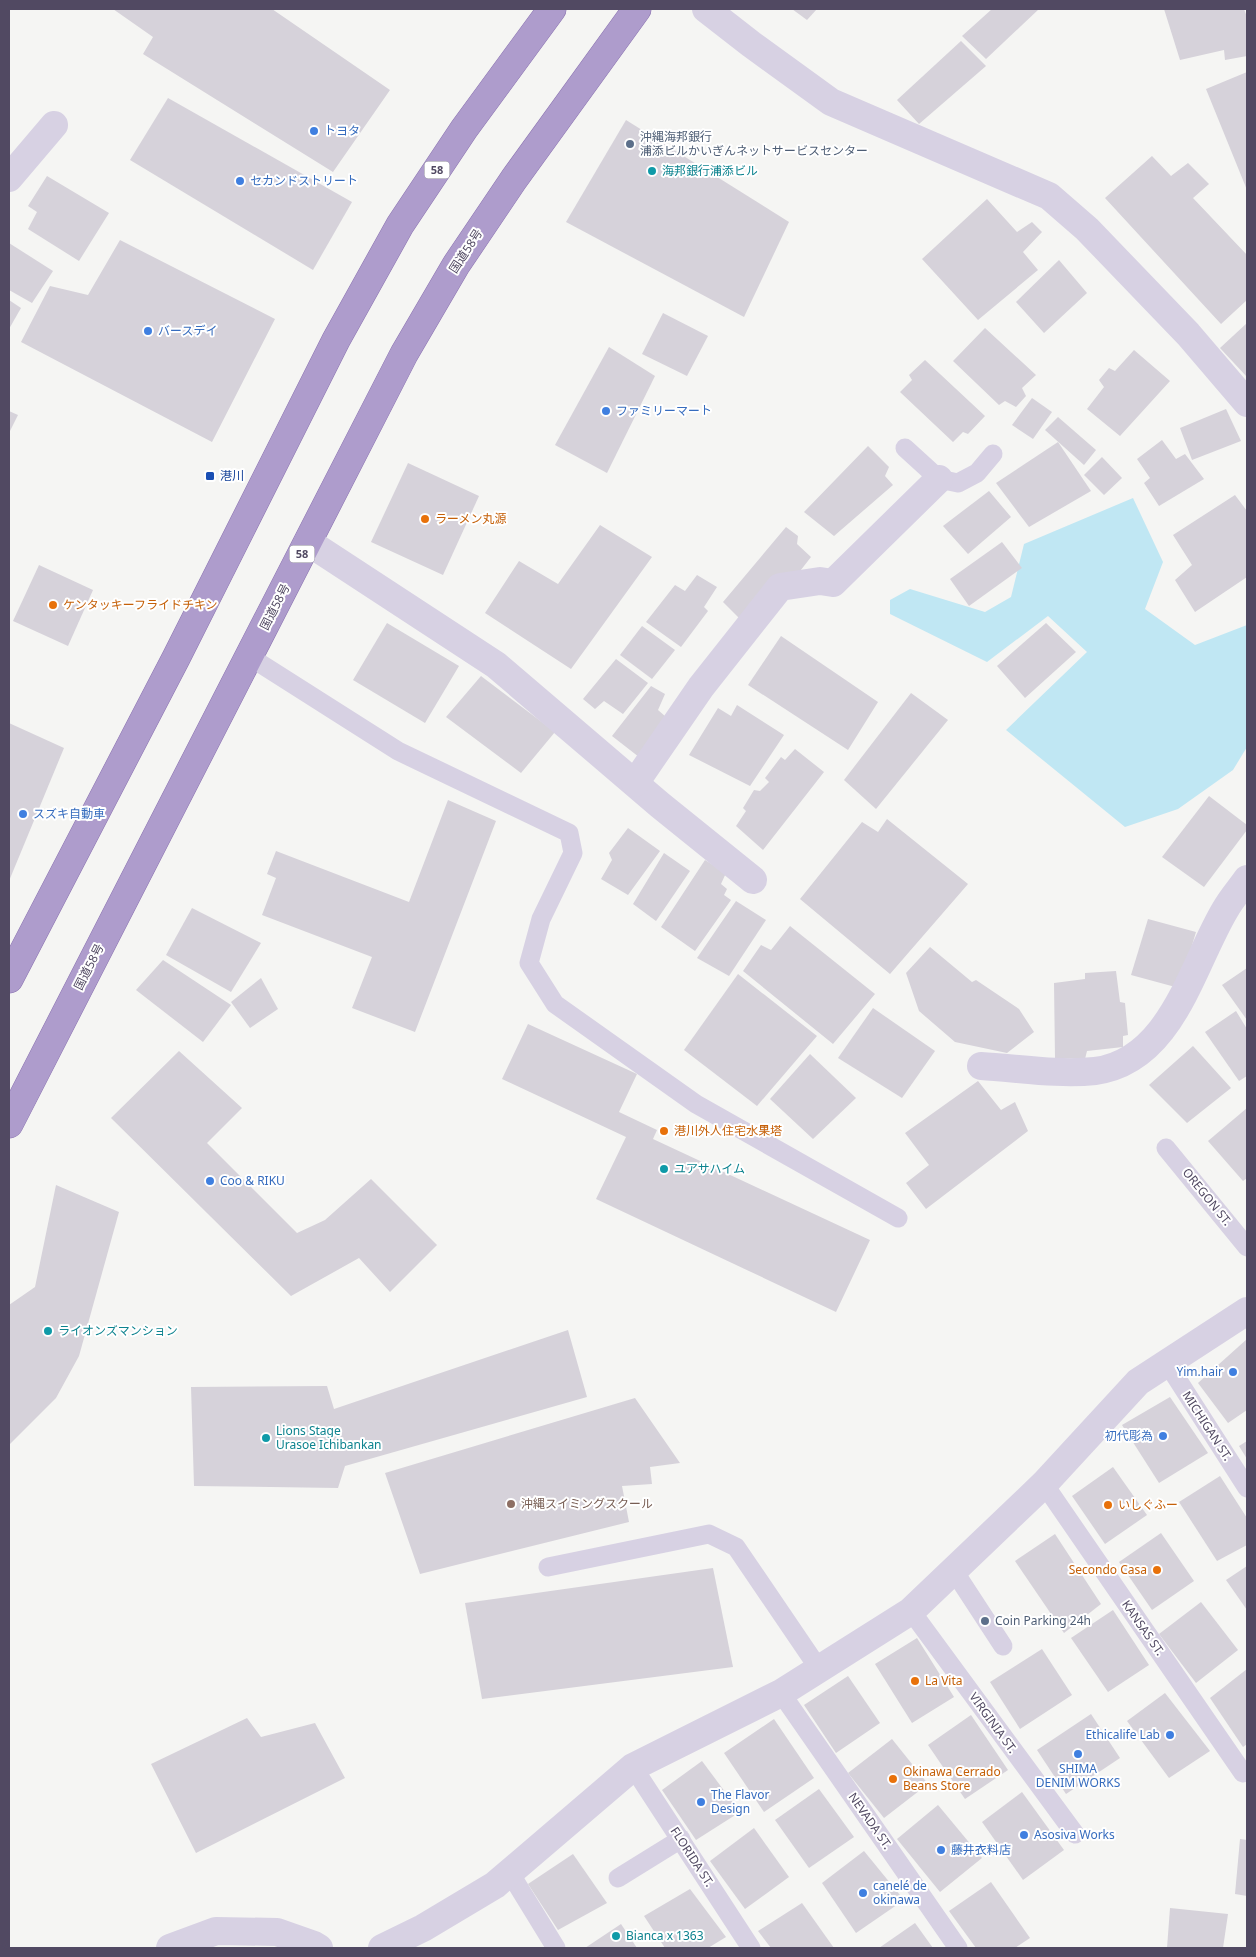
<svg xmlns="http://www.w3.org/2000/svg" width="1256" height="1957" font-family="'Noto Sans','Noto Sans JP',sans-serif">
  <rect width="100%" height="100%" fill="#f5f5f3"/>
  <polygon fill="#c0e7f3" points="1133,498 1163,562 1145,609 1195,645 1247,625 1247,747 1233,770 1178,809 1125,827 1006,730 1087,652 1048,616 987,662 890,614 890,600 910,589 985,612 1011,597 1024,544"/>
  <g fill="#d6d2da">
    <polygon points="113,9 272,9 390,90 333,172 143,54 153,37"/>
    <polygon points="792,9 817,9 807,20"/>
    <polygon points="992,9 1039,9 986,59 962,36"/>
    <polygon points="1164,9 1244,9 1247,17 1247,56 1225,60 1224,50 1180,60"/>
    <polygon points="961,41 986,66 919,124 897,100"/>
    <polygon points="1247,72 1247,190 1206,89"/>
    <polygon points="168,98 352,202 313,270 130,160"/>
    <polygon points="626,120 789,222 744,317 566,222"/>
    <polygon points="1152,156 1171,176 1188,163 1209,184 1193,198 1247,255 1247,300 1221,324 1105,198"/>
    <polygon points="47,176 109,213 79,261 28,229 37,212 28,206"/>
    <polygon points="987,199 1017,232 1032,222 1042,232 1023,252 1038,270 978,320 922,259"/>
    <polygon points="120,240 275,319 212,442 21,342 50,286 88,295"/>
    <polygon points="9,243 53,271 32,303 9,290"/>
    <polygon points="1059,260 1087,293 1044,333 1016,302"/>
    <polygon points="9,300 21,308 9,329"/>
    <polygon points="663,313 708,336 687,376 642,354"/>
    <polygon points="1247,323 1247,377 1220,348"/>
    <polygon points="985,328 1036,375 1022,388 1026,396 1016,407 1005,401 999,405 953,361"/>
    <polygon points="609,347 655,376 607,473 555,445"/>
    <polygon points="1134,350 1170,381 1120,436 1087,409 1104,387 1099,380 1109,368 1115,371"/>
    <polygon points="925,360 985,416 968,434 963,432 953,442 900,392 912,380 909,375"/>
    <polygon points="1032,398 1052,412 1033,439 1012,425"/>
    <polygon points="1226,409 1241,441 1192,460 1180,428"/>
    <polygon points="9,411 18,415 9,433"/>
    <polygon points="1058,417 1096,450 1084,465 1045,430"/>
    <polygon points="1162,440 1176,459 1185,454 1204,479 1159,506 1144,483 1150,478 1137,459"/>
    <polygon points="1058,442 1091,491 1029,527 996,483"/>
    <polygon points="868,446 889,467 885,476 893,485 834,536 804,512"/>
    <polygon points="1102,457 1122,478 1104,495 1084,475"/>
    <polygon points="408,463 479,496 443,575 371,542"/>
    <polygon points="989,491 1011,517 968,554 943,526"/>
    <polygon points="1235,495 1247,511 1247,577 1195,612 1175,580 1192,565 1173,535"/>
    <polygon points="600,525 652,557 571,669 485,613 519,561 558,584"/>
    <polygon points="786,527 798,536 797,544 811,557 797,575 739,618 723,602"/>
    <polygon points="1002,542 1022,568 969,606 950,579"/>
    <polygon points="39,565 93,590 68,646 13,621"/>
    <polygon points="697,575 717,587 704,607 708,611 681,647 646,622 675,585 685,591"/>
    <polygon points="387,623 459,666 425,723 353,680"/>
    <polygon points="1046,623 1076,652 1025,698 997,666"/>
    <polygon points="642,626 675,650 652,679 620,655"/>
    <polygon points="781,636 878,702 848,750 748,685"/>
    <polygon points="616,659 648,683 623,714 604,701 595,709 583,699"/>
    <polygon points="481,676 555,732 521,773 446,717"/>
    <polygon points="651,686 665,694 658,710 666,717 639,757 612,736"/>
    <polygon points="911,693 948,720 876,809 844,780"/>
    <polygon points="737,705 784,735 750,786 689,755 718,708 731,716"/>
    <polygon points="9,723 64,748 9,881"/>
    <polygon points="795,749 824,772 763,850 736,826 746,811 743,808 754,790 760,791 769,782 765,778 781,757 785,760"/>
    <polygon points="1209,796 1247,825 1247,830 1204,887 1162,857"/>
    <polygon points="448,800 496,821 415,1032 352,1008 372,957 262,915 276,878 267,874 276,851 409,902"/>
    <polygon points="887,819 968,884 890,974 800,899 862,822 878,832"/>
    <polygon points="628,828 660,851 628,895 601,879 612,860 609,853"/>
    <polygon points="664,853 690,871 656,921 633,904"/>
    <polygon points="705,860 726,873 721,884 727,889 724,895 731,900 695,951 661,927"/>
    <polygon points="736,901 766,920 729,976 697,958"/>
    <polygon points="192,908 261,943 231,992 166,955"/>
    <polygon points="1148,919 1196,932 1179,988 1131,975"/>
    <polygon points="790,926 875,994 833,1044 743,971 761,945 771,950"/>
    <polygon points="930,947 972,982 976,980 1019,1009 1034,1032 1007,1053 955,1042 919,1011 906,973"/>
    <polygon points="163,960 231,1005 203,1042 136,990"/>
    <polygon points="1247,968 1247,1020 1222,985"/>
    <polygon points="1116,971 1120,1002 1125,1003 1128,1035 1123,1036 1123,1047 1087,1051 1085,1059 1055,1058 1054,983 1085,979 1085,973"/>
    <polygon points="738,974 817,1036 757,1106 684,1050"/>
    <polygon points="261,978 278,1009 250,1028 231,1002"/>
    <polygon points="873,1008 935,1051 902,1098 838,1058"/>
    <polygon points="1236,1011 1247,1029 1247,1076 1239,1081 1205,1032"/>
    <polygon points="528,1024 637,1074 619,1112 657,1130 653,1139 870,1240 836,1312 596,1199 626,1137 502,1079"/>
    <polygon points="1193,1046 1231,1088 1187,1123 1149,1085"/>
    <polygon points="179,1051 242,1108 207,1143 297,1233 325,1220 371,1179 437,1245 390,1292 359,1258 291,1296 111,1118"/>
    <polygon points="810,1054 856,1098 813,1139 770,1099"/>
    <polygon points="978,1081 1001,1110 1015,1102 1028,1131 926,1209 906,1183 929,1165 905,1133"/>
    <polygon points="1247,1108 1247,1178 1243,1181 1208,1141"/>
    <polygon points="56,1185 119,1212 79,1356 56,1398 9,1445 9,1305 35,1287"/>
    <polygon points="568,1330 587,1397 345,1466 338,1488 194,1486 191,1387 327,1386 334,1409"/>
    <polygon points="1247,1339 1247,1410 1228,1423 1198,1383"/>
    <polygon points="1170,1397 1208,1453 1159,1483 1122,1425"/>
    <polygon points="635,1398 680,1463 650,1467 652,1484 622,1486 629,1522 420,1574 385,1473"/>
    <polygon points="1247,1441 1247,1459 1239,1446"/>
    <polygon points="1113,1467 1147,1515 1105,1544 1072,1496"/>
    <polygon points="1220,1476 1247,1518 1247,1545 1217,1561 1179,1502"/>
    <polygon points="1161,1533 1194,1581 1152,1610 1119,1562"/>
    <polygon points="1055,1534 1101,1604 1064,1633 1015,1561"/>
    <polygon points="1247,1566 1247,1610 1226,1580"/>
    <polygon points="713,1568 733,1667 482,1699 465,1603"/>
    <polygon points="1201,1602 1238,1650 1196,1683 1159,1634"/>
    <polygon points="1113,1610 1149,1665 1108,1692 1071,1638"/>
    <polygon points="917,1638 954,1697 912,1723 875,1664"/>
    <polygon points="1042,1649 1072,1695 1020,1729 990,1682"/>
    <polygon points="1247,1669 1247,1744 1243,1747 1210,1698"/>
    <polygon points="848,1676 880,1723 836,1753 804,1705"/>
    <polygon points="1165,1693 1210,1751 1169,1778 1127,1721"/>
    <polygon points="1091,1714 1120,1758 1066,1794 1037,1750"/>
    <polygon points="971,1715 1008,1770 965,1799 928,1745"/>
    <polygon points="247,1718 261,1737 315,1723 345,1778 196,1853 151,1764"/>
    <polygon points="774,1719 814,1778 764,1812 724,1753"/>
    <polygon points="892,1739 928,1784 884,1818 848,1773"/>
    <polygon points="702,1761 740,1812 696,1840 662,1790"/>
    <polygon points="819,1789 854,1837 809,1868 775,1820"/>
    <polygon points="1022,1792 1064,1850 1023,1880 982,1822"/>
    <polygon points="938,1805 982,1858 940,1892 897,1839"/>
    <polygon points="754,1828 789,1877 745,1909 710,1861"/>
    <polygon points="1240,1839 1247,1840 1247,1896 1235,1894"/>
    <polygon points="864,1851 904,1900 856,1933 822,1883"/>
    <polygon points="573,1854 607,1903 558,1930 528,1884"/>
    <polygon points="991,1882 1030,1938 1015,1948 976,1948 949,1911"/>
    <polygon points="690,1889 726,1937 708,1948 665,1948 644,1916"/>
    <polygon points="802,1903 834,1948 771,1948 758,1931"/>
    <polygon points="1170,1908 1228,1914 1223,1948 1167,1948"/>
    <polygon points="915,1923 933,1948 879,1948"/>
    <polygon points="621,1924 637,1948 585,1948"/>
  </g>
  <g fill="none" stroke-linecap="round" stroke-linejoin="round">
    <g stroke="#8b73b0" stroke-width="29">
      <g id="trunk">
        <polyline points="9,979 176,658 336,340 400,225 464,129 552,9"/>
        <polyline points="9,1124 404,354 456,265 514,179 637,9"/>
      </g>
    </g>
    <g stroke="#d7d1e3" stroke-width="19">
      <polyline points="905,448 939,479 958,483 977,473 993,454"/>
      <polyline points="250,657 398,751 569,833 573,853 541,919 529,963 555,1004 696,1104 898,1218"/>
      <polyline points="1166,1148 1247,1247"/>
      <polyline points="1167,1363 1247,1488"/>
      <polyline points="1044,1484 1243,1773"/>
      <polyline points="548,1567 709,1534 736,1547 819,1669"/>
      <polyline points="954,1571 1003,1646"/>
      <polyline points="911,1611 1075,1834"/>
      <polyline points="781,1693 958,1948"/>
      <polyline points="633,1767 751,1948"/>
      <polyline points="510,1873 556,1948"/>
      <polyline points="618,1878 681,1839"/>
    </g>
    <g stroke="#d7d1e3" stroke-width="28">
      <polyline points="706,9 751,44 831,102 1049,196 1087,229 1188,334 1247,403"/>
      <polyline points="9,178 54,125"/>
      <polyline points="308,542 496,665 660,805 753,880"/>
      <polyline points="635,783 701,687 780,587 820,581 833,583 939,479"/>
      <path d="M981 1066C1017 1068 1059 1075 1095 1071 1172 1061 1192 965 1225 910 1231 899 1240 889 1247 879"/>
      <polyline points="170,1948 216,1931 277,1932 314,1945 319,1948"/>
      <polyline points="382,1948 423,1928 495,1885 633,1767 781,1693 911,1611 1044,1484 1138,1382 1247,1311"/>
    </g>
    <use href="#trunk" stroke="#ae9ccc" stroke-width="28"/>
  </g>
  <g fill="#3f7fe0" stroke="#fff" stroke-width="2">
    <circle cx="314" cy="131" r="5"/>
    <circle cx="240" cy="181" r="5"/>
    <circle cx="148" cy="331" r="5"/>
    <circle cx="606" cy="411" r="5"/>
    <circle cx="23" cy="814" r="5"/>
    <circle cx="210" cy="1181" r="5"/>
    <circle cx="1233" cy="1372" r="5"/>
    <circle cx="1163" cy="1436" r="5"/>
    <circle cx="1170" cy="1735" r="5"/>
    <circle cx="1078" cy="1754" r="5"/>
    <circle cx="701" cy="1802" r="5"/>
    <circle cx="1024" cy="1835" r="5"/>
    <circle cx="941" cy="1850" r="5"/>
    <circle cx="863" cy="1893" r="5"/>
  </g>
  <g fill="#5c6f8a" stroke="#fff" stroke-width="2">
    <circle cx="630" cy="144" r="5"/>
    <circle cx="985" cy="1621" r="5"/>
  </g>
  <g fill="#0f9aa8" stroke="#fff" stroke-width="2">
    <circle cx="652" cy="171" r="5"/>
    <circle cx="664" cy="1169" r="5"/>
    <circle cx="48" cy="1331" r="5"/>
    <circle cx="266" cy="1438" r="5"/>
    <circle cx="616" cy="1936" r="5"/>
  </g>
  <rect fill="#1a4fb4" stroke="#fff" stroke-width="2" x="205" y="471" width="10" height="10" rx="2.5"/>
  <g fill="#e8710a" stroke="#fff" stroke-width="2">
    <circle cx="425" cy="519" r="5"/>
    <circle cx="53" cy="605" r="5"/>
    <circle cx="664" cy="1131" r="5"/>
    <circle cx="1108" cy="1505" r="5"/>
    <circle cx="1157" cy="1570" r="5"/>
    <circle cx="915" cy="1681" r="5"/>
    <circle cx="893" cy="1779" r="5"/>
  </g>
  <circle fill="#8d6e63" stroke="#fff" stroke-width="2" cx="511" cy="1504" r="5"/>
  <g text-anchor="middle" stroke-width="4" stroke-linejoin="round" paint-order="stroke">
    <g fill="#fff" stroke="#858091" stroke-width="1">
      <rect x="424.5" y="161.5" width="25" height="17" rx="4"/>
      <rect x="289.5" y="545.5" width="25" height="17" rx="4"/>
    </g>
    <g font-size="11" font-weight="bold" fill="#514962">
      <text x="437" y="174">58</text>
      <text x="302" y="558">58</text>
    </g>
    <g font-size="12" fill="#366cbe" stroke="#fff" text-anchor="start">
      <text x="324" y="135">トヨタ</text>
      <text x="250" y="185">セカンドストリート</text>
      <text x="158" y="335">バースデイ</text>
      <text x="616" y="415">ファミリーマート</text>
      <text x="33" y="818">スズキ自動車</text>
      <text x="220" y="1185">Coo &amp; RIKU</text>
      <text x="1223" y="1376" text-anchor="end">Yim.hair</text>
      <text x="1153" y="1440" text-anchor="end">初代彫為</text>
      <text x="1160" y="1739" text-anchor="end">Ethicalife Lab</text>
      <text x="1078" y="1773" text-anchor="middle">SHIMA<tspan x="1078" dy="14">DENIM WORKS</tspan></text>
      <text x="711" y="1799">The Flavor<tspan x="711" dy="14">Design</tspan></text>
      <text x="1034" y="1839">Asosiva Works</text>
      <text x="951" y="1854">藤井衣料店</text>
      <text x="873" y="1890">canelé de<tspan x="873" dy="14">okinawa</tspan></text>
    </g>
    <g font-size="12" fill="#4e5e75" stroke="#fff" text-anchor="start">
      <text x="640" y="141">沖縄海邦銀行<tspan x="640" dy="14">浦添ビルかいぎんネットサービスセンター</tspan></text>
      <text x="995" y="1625">Coin Parking 24h</text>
    </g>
    <g font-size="12" fill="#0d838f" stroke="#fff" text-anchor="start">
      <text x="662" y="175">海邦銀行浦添ビル</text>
      <text x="674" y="1173">ユアサハイム</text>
      <text x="58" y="1335">ライオンズマンション</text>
      <text x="276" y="1435">Lions Stage<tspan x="276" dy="14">Urasoe Ichibankan</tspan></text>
      <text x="626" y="1940">Bianca x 1363</text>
    </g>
    <g font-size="12" fill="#514962" stroke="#fff">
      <text transform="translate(466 251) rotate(-57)" y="4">国道58号</text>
      <text transform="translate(275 607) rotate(-63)" y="4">国道58号</text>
      <text transform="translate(89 967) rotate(-63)" y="4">国道58号</text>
      <text transform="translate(1207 1197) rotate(51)" y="4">OREGON ST.</text>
      <text transform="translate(1207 1426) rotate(57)" y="4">MICHIGAN ST.</text>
      <text transform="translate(1143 1628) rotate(55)" y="4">KANSAS ST.</text>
      <text transform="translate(993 1723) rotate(54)" y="4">VIRGINIA ST.</text>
      <text transform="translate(870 1821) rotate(55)" y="4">NEVADA ST.</text>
      <text transform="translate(692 1857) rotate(57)" y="4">FLORIDA ST.</text>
    </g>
    <g font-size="12" fill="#164399" stroke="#fff" text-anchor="start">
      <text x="220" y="480">港川</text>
    </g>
    <g font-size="12" fill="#c56008" stroke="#fff" text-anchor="start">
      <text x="435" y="523">ラーメン丸源</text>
      <text x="63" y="609">ケンタッキーフライドチキン</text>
      <text x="674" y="1135">港川外人住宅水果塔</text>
      <text x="1118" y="1509">いしぐふー</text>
      <text x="1147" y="1574" text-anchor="end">Secondo Casa</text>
      <text x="925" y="1685">La Vita</text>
      <text x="903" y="1776">Okinawa Cerrado<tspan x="903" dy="14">Beans Store</tspan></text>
    </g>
    <g font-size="12" fill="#785e54" stroke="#fff" text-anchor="start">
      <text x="521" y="1508">沖縄スイミングスクール</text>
    </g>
  </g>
  <rect width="1256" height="1957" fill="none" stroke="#514962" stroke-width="20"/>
</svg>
